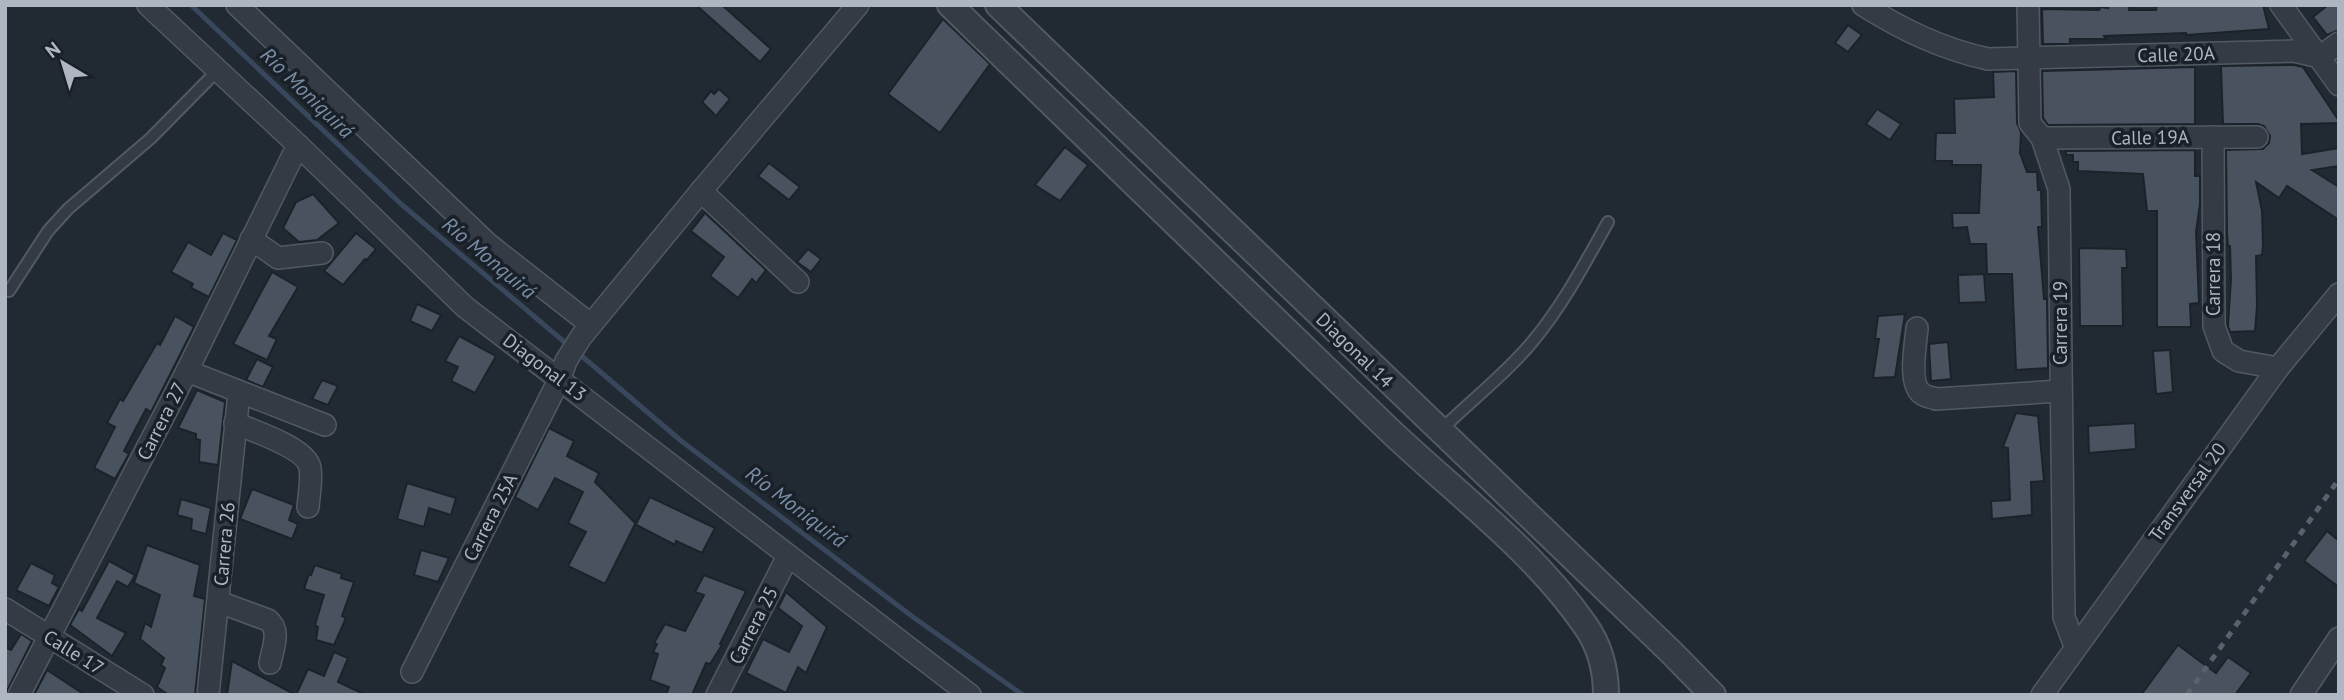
<svg xmlns="http://www.w3.org/2000/svg" width="2344" height="700" font-family="'PT Sans',sans-serif">
  <rect width="100%" height="100%" fill="#212933"/>
  <g fill="none" stroke-linecap="round" stroke-linejoin="round">
    <g stroke="#38475b" stroke-width="5">
      <polyline points="191,5 401,204 568,345"/>
      <polyline points="576,351 680,440 913,617 1023,695"/>
    </g>
  </g>
  <g fill="#49535f" stroke="#1c222a" stroke-width="2">
    <polygon points="696,5 722,5 771,49 760,62"/>
    <polygon points="2108,5 2129,5 2129,10 2156,10 2157,5 2263,5 2269,29 2186,35 2186,33 2104,36 2106,39 2070,39 2070,44 2043,44 2042,9 2099,10 2101,7 2108,8"/>
    <polygon points="2328,5 2339,5 2339,30 2327,35 2313,17"/>
    <polygon points="943,19 990,64 940,133 888,94"/>
    <polygon points="1848,25 1862,35 1848,52 1835,43"/>
    <polygon points="2294,65 2303,67 2339,121 2339,123 2301,124 2302,154 2339,148 2339,166 2312,170 2339,187 2339,220 2287,186 2279,198 2256,182 2262,211 2263,244 2262,255 2256,256 2257,306 2255,331 2230,332 2228,326 2231,279 2230,246 2228,246 2227,233 2226,150 2263,149 2269,143 2270,136 2264,126 2258,124 2223,124 2221,66"/>
    <polygon points="2195,67 2195,124 2048,125 2043,118 2042,71"/>
    <polygon points="2016,71 2017,123 2021,132 2020,153 2027,172 2037,172 2038,190 2041,190 2042,227 2038,227 2044,299 2047,299 2048,368 2016,370 2012,274 1987,274 1986,244 1970,244 1967,227 1953,228 1952,213 1979,213 1981,165 1952,165 1952,161 1935,161 1936,133 1955,133 1954,99 1994,97 1993,72"/>
    <polygon points="719,89 730,99 716,116 702,102 711,91 714,94"/>
    <polygon points="1877,109 1901,124 1890,140 1866,124"/>
    <polygon points="1065,147 1088,165 1060,201 1035,185"/>
    <polygon points="2195,150 2195,176 2200,176 2200,204 2196,232 2199,303 2190,304 2191,327 2157,327 2157,211 2147,211 2143,174 2078,171 2078,162 2073,162 2073,155 2066,155 2066,151"/>
    <polygon points="769,163 800,187 789,200 758,176"/>
    <polygon points="313,194 339,223 317,240 299,242 283,228 296,202"/>
    <polygon points="705,213 766,270 756,283 752,279 738,298 710,276 724,257 691,231"/>
    <polygon points="223,233 237,240 209,297 191,288 193,284 171,272 188,242 211,255"/>
    <polygon points="356,233 376,249 367,260 365,259 343,285 324,271"/>
    <polygon points="2079,248 2126,249 2127,268 2122,268 2123,326 2080,326"/>
    <polygon points="808,249 821,259 811,272 797,262"/>
    <polygon points="272,272 298,287 269,336 277,339 267,360 233,344"/>
    <polygon points="1984,274 1986,302 1959,303 1958,275"/>
    <polygon points="417,304 441,315 432,331 410,321"/>
    <polygon points="1905,314 1895,377 1873,378 1879,339 1875,339 1878,316"/>
    <polygon points="175,316 194,327 151,412 146,409 124,451 129,454 115,479 94,468 115,427 107,423 120,399 123,401 157,343 160,345"/>
    <polygon points="459,336 496,356 475,393 451,381 458,367 445,361"/>
    <polygon points="1948,342 1951,379 1931,381 1929,344"/>
    <polygon points="2170,350 2173,392 2156,394 2153,351"/>
    <polygon points="257,359 273,367 263,387 246,380"/>
    <polygon points="322,380 338,386 328,405 312,399"/>
    <polygon points="197,390 225,402 218,465 199,462 200,440 196,439 196,434 178,428"/>
    <polygon points="2016,413 2038,416 2044,481 2031,482 2032,515 1992,519 1991,501 2010,500 2008,448 2003,447"/>
    <polygon points="2135,423 2136,449 2089,453 2088,426"/>
    <polygon points="549,428 574,441 567,456 599,473 595,482 636,524 650,497 715,528 702,553 676,541 675,545 635,524 605,584 568,566 586,532 568,523 583,492 555,478 538,510 515,497"/>
    <polygon points="407,483 456,498 451,515 429,508 424,527 397,519"/>
    <polygon points="252,489 294,505 289,520 298,524 292,539 240,519"/>
    <polygon points="181,499 211,508 206,534 191,530 192,519 177,515"/>
    <polygon points="2327,531 2339,541 2339,587 2304,561"/>
    <polygon points="147,545 200,565 194,596 205,599 195,695 169,695 157,687 165,668 161,665 164,658 140,639 145,623 151,627 160,595 134,583"/>
    <polygon points="421,550 449,558 438,582 414,575"/>
    <polygon points="109,561 135,575 128,587 117,581 97,618 126,633 112,656 70,625 79,609 82,611"/>
    <polygon points="31,563 55,575 52,583 59,587 49,606 16,590"/>
    <polygon points="315,565 342,574 341,578 354,582 342,616 346,618 334,645 316,640 318,627 315,625 324,595 304,589 309,574 311,575"/>
    <polygon points="704,575 746,591 720,644 722,645 710,664 706,663 692,695 666,695 669,687 650,680 658,654 653,652 657,644 654,643 665,624 685,631 704,595 695,592"/>
    <polygon points="786,592 827,627 806,673 798,667 786,693 746,673 763,639 789,652 802,626 778,608"/>
    <polygon points="21,634 32,641 5,695 5,647 11,650"/>
    <polygon points="2178,645 2216,673 2228,657 2251,673 2235,695 2141,695"/>
    <polygon points="334,652 348,658 338,682 366,695 296,695 308,669 324,676"/>
    <polygon points="232,661 260,676 296,695 227,695"/>
    <polygon points="47,670 85,695 34,695"/>
  </g>
  <g fill="none" stroke-linecap="round" stroke-linejoin="round">
    <g stroke="#515962" stroke-width="14">
      <g id="service">
        <polyline points="9,291 48,231 68,209 151,138 219,69"/>
        <path d="M1440 431C1470 401 1506 374 1533 341 1563 305 1585 263 1608 222"/>
      </g>
    </g>
    <g stroke="#515962" stroke-width="24">
      <g id="minor">
        <polyline points="148,5 298,145 465,307 970,695"/>
        <polyline points="237,5 488,244 590,324"/>
        <path d="M1863 5C1903 30 1942 49 1988 59L2294 51 2320 57"/>
        <polyline points="2028,5 2030,123 2042,138 2059,189 2064,617 2075,646"/>
        <polyline points="2281,5 2339,85"/>
        <polyline points="2320,57 2339,43"/>
        <polyline points="2213,137 2214,326 2223,351 2239,361 2278,368"/>
        <polyline points="2042,138 2257,137"/>
        <polyline points="701,191 798,282"/>
        <polyline points="251,239 278,258 322,253"/>
        <path d="M1917 328C1916 343 1908 382 1921 393 1925 397 1931 397 1936 399L2060 391"/>
        <polyline points="187,371 325,425"/>
        <path d="M235 423C253 431 307 448 310 468 312 480 309 495 308 507"/>
        <path d="M219 602 268 620C281 630 273 648 270 663"/>
        <polyline points="5,609 143,695"/>
        <polyline points="412,672 560,378 566,361 581,337 701,191 858,5"/>
        <polyline points="19,695 187,371 298,145"/>
        <polyline points="208,695 239,393"/>
        <polyline points="717,695 788,556"/>
        <polyline points="2042,695 2278,368 2339,294"/>
        <polyline points="2301,695 2339,638"/>
      </g>
    </g>
    <g stroke="#515962" stroke-width="28">
      <g id="tertiary">
        <path d="M950 5C1094 145 1239 285 1383 424 1451 490 1531 547 1585 625 1600 646 1606 669 1606 695"/>
        <polyline points="998,5 1672,653 1713,695"/>
      </g>
    </g>
    <use href="#service" stroke="#343b44" stroke-width="10"/>
    <use href="#minor" stroke="#343b44" stroke-width="21"/>
    <use href="#tertiary" stroke="#343b44" stroke-width="24"/>
    <polyline stroke="#58616c" stroke-width="5" stroke-dasharray="7 7" stroke-linecap="butt" points="2187,695 2339,479"/>
  </g>
  <g text-anchor="middle" stroke-width="7" stroke-linejoin="round" paint-order="stroke">
    <g font-size="19" fill="#aeb6c1" stroke="#1a2028">
      <text transform="translate(2176 54) rotate(-2)" y="7">Calle 20A</text>
      <text transform="translate(2150 137) rotate(-1)" y="7">Calle 19A</text>
      <text transform="translate(2213 274) rotate(-90)" y="7">Carrera 18</text>
      <text transform="translate(2060 323) rotate(-90)" y="7">Carrera 19</text>
      <text transform="translate(1355 350) rotate(44)" y="7">Diagonal 14</text>
      <text transform="translate(545 367) rotate(37)" y="7">Diagonal 13</text>
      <text transform="translate(161 421) rotate(-63)" y="7">Carrera 27</text>
      <text transform="translate(2187 492) rotate(-54)" y="7">Transversal 20</text>
      <text transform="translate(490 517) rotate(-63)" y="7">Carrera 25A</text>
      <text transform="translate(224 544) rotate(-85)" y="7">Carrera 26</text>
      <text transform="translate(753 625) rotate(-63)" y="7">Carrera 25</text>
      <text transform="translate(74 652) rotate(32)" y="7">Calle 17</text>
    </g>
    <g font-size="21" font-style="italic" fill="#798ea6" stroke="#1a2028">
      <text transform="translate(307 93) rotate(44)" y="7">Río Moniquirá</text>
      <text transform="translate(489 258) rotate(40)" y="7">Río Monquirá</text>
      <text transform="translate(796 507) rotate(37)" y="7">Río Moniquirá</text>
    </g>
  </g>
  <rect width="2344" height="700" fill="none" stroke="#aeb6c1" stroke-width="14"/>
  <g transform="translate(63 63) rotate(322)" stroke="#1a2028" stroke-width="5" paint-order="stroke">
  <path d="M0-5L12 26L0 18L-12 26Z" fill="#aeb6c1"/>
  <text y="-10" font-size="19" font-weight="bold" text-anchor="middle" fill="#aeb6c1">N</text>
  </g>
</svg>
